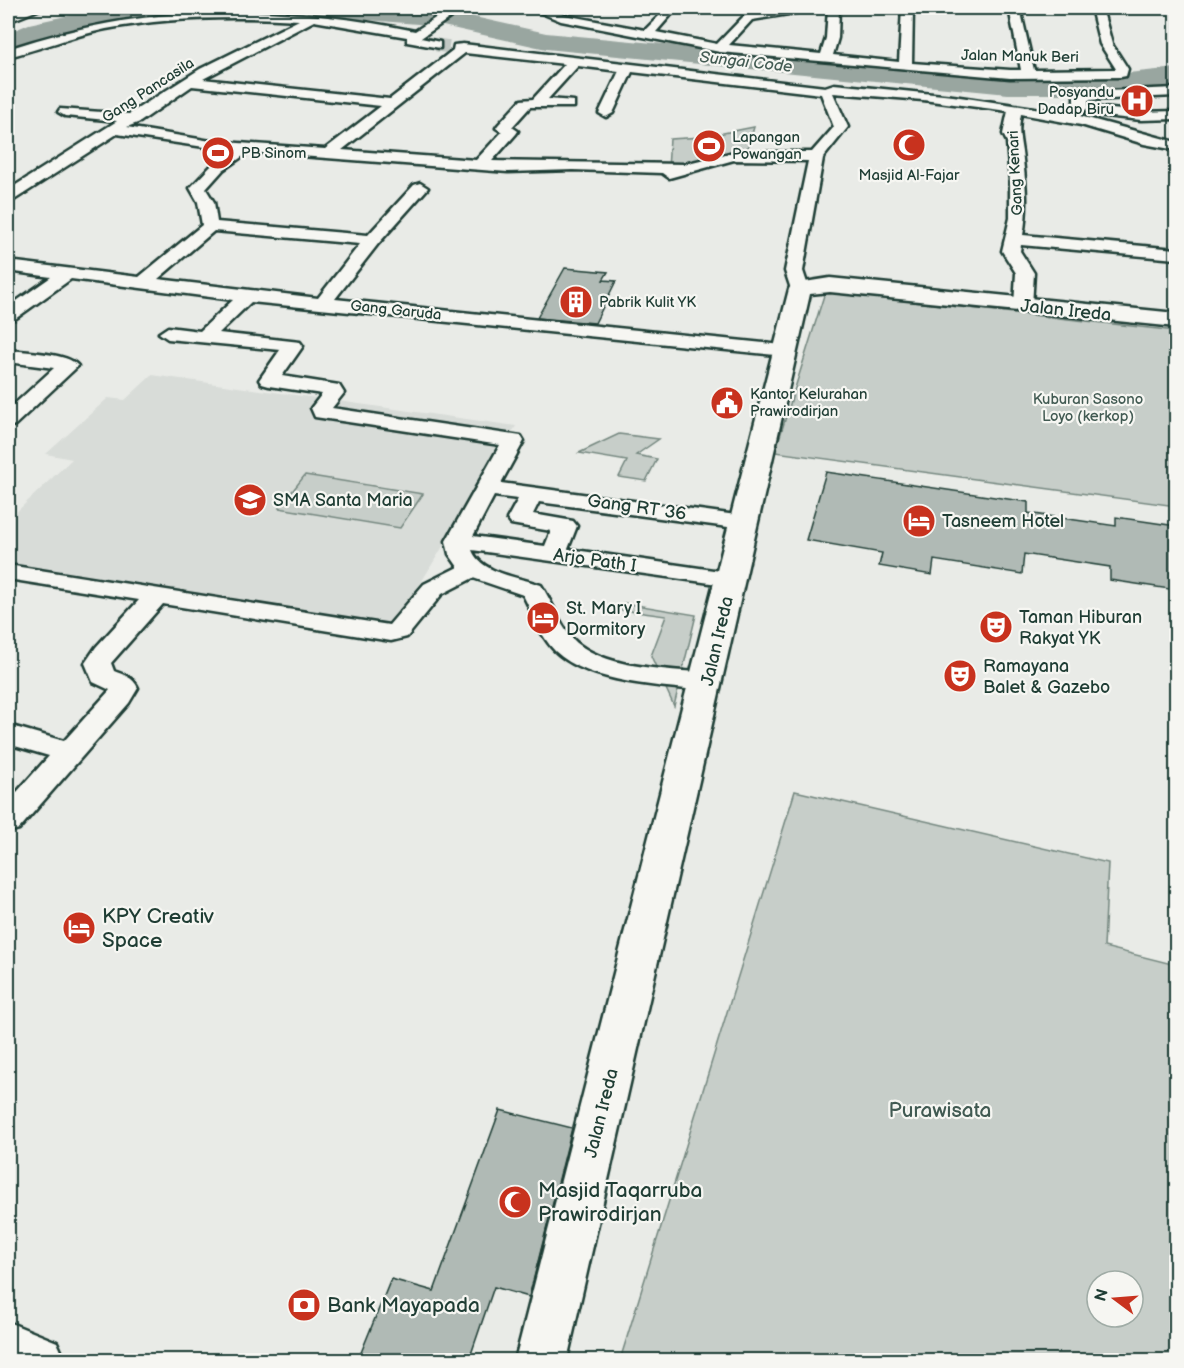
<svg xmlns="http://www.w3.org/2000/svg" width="1184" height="1368" font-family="'Balsamiq Sans',sans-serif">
  <rect width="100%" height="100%" fill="#e9ebe7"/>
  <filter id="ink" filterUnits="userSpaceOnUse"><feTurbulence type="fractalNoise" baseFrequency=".0167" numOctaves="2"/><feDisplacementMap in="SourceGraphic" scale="12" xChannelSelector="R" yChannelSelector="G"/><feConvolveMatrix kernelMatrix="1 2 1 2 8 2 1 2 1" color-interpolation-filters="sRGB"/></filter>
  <g filter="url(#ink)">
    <polygon fill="#d8dcd8" points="152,375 516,426 391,632 8,566 8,520 72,459 46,454 108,398 125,400"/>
    <g fill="#c7cec9" stroke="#73867e" stroke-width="1.5" fill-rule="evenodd">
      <polygon points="754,127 747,151 668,168 670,139 703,137"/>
      <polygon points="825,292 1176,331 1176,506 775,452"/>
      <polygon points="619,434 659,439 636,455 657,459 646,481 619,477 627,461 579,453"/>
      <polygon points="305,475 423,494 400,528 279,508"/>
      <polygon points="624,603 696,615 674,706 651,656 666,616 622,610"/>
      <path d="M795 791 1108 863 1104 947 1176 965V1360H620ZM1097 1281H1133V1317H1097Z"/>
    </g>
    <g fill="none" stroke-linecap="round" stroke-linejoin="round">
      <polygon fill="#687c75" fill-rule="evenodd" points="710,8 781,8 758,11"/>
      <g fill="#99a6a0" fill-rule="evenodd">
        <polygon points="103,8 148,8 144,14 48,36 8,50 8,33 29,24"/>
        <polygon points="304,8 443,10 546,33 1008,76 1099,76 1176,68 1176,86 1099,94 1008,94 546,49 443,26 317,16 308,14"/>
      </g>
    </g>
    <g fill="#b0bab5" stroke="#1f3d34" stroke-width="1.5">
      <polygon points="565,268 608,272 603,280 616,281 595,323 537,318"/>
      <polygon points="826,472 1028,502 1028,513 1116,526 1116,517 1176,526 1176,590 1110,580 1110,567 1024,554 1022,574 934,560 932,575 879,566 882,553 806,540"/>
      <polygon points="500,1110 572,1128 529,1297 494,1287 469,1360 358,1360 391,1279 434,1291"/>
    </g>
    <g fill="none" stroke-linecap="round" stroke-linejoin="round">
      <polyline stroke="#c1c8c3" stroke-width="13" stroke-dasharray="13 7" stroke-linecap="butt" points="436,45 458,48"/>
      <g stroke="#1f3d34" stroke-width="5">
        <g id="street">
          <polygon points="28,8 43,8 8,22 8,15"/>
          <path d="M451 8H464L421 38 440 42V48L407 42V37L314 21 203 79 390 99 453 50 454 45 463 44 825 87 834 84 953 96 1068 113 1074 106V96L1081 92 1176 88V96L1088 100V107L1080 116 1176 142V150L1144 144 1081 125 1021 114C1017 134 1021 140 1023 160 1026 185 1028 210 1023 235L1176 249V259L1021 245 1020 251 1034 273 1032 306 1029 310H1017L1014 306 1016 273 1002 251 1010 218V182L1007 142 1003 134 1008 111 923 100 833 93 848 127 823 158 803 271 809 289 800 294 791 289 785 271 808 161 734 160 669 178 662 173 573 170 508 172 249 152 223 170 206 189 214 202 217 222 368 235 414 185 420 183 428 188 378 244 335 299 792 346 795 350 785 356 251 302 219 333 300 342 303 346 282 376 339 385 344 393 332 408 521 436 524 441 501 483 751 517 755 522 751 527 743 529 539 502 533 514 573 521 577 526 568 549 741 574 744 579 741 584 732 586 472 550C481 574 520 577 541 585 552 601 558 622 571 637 599 669 668 669 707 673L717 676 720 682 717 688 707 691C663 686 589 684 555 651 540 636 533 614 523 595L473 578 442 594 407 637 391 641 163 604 111 663 114 671C124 675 133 677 138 688L129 703 19 829 8 832V802L49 756 8 744V725L64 741 110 690 93 682 85 663 96 647 139 600 8 579V565L389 625 424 584 458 567 449 554 446 541 500 445 315 417 311 408 322 394 269 386 262 384 259 380 280 350 168 339 159 333 168 327 200 331 233 300 71 279 15 319 8 320V307L51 277 8 271V261L139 277 202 225 198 202 190 188 213 164 231 151 117 134 14 200 8 202V190L117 121 65 116 58 112 60 109 129 114 200 69 299 20C234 16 169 17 106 29 72 36 41 49 8 57V49C145 4 273 2 415 31ZM465 53 565 64 533 99 521 100 498 125 496 128 502 132 476 160 342 150ZM578 66 619 71 599 113 606 117 613 113 632 72 821 94 834 127 812 152H734L684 164 492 161 516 134 518 131 512 127 530 107H574V101L548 99ZM192 86 381 106 325 149 211 141 127 127 140 122ZM214 231 360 244 318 298 158 279ZM494 496 518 499 507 519 511 524 551 531 545 546 473 536Z"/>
          <polygon points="529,8 544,8 564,15 645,30 667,8 677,8 656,32 717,44 745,15 792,8 812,8 807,11 752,20 729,45 821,54 826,38 828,8 839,8 838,38 833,55 899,62 902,8 913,8 912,63 1010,70 1021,70 1009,8 1020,8 1034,70 1116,69 1100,44 1091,8 1102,8 1112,44 1128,69 1126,76 1121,77 1010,78 720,52 561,21"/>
          <polygon points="1092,107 1141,112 1176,111 1176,119 1141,120 1087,114 1087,108"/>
          <path d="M8 350C25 352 69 353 78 366L15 425 8 427V410L54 368 8 362Z"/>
        </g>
      </g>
      <g stroke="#1f3d34" stroke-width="5">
        <polygon id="secondary" points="830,278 1176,313 1176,327 830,292 810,294 567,1360 515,1360 789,289 792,284"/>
      </g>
      <g stroke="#1f3d34" stroke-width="5">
        <polygon id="primary" points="8,1322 57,1342 65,1360 8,1360"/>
      </g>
      <use href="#street" fill="#f6f6f2" fill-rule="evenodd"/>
      <use href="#secondary" fill="#f6f6f2" fill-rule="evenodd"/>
      <use href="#primary" fill="#f6f6f2" fill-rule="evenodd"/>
    </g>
  </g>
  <defs>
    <g id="hospital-disc" transform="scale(1.725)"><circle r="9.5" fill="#c8321e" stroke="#f6f6f2"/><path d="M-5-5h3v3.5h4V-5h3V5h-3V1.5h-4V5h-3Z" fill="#fff"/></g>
    <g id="mosque-disc" transform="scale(1.725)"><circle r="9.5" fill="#c8321e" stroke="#f6f6f2"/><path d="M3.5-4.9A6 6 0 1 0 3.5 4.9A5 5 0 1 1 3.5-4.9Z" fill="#fff"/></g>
    <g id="stadium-disc" transform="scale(1.725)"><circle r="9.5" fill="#c8321e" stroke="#f6f6f2"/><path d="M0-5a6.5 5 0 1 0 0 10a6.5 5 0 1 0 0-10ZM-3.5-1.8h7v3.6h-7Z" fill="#fff"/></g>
    <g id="building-disc" transform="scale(1.725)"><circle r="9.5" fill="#c8321e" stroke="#f6f6f2"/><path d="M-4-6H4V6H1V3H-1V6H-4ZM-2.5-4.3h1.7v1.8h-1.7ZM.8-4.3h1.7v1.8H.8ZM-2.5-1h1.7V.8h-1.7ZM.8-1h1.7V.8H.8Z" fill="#fff"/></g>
    <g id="civic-disc" transform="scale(1.725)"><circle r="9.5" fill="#c8321e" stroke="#f6f6f2"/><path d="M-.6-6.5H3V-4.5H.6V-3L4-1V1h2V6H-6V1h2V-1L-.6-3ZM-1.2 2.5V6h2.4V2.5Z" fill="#fff"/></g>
    <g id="school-disc" transform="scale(1.725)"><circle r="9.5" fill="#c8321e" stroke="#f6f6f2"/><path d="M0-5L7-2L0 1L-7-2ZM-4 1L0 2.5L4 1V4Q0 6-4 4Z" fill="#fff"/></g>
    <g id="hotel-disc" transform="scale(1.725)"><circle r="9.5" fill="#c8321e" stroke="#f6f6f2"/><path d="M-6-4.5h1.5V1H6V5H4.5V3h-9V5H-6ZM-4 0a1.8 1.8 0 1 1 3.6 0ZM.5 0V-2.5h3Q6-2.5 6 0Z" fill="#fff"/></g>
    <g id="theatre-disc" transform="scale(1.725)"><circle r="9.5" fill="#c8321e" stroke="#f6f6f2"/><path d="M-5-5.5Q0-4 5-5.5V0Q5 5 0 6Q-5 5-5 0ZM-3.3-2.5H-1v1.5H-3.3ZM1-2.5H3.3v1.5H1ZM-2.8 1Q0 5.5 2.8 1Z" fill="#fff"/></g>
    <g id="bank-disc" transform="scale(1.725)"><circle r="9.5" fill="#c8321e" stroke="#f6f6f2"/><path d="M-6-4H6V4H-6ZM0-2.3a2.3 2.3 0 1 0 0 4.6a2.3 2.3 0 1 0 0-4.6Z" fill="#fff"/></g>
  </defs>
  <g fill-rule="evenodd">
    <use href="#hospital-disc" x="1137" y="101"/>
    <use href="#mosque-disc" x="909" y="145"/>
    <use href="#stadium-disc" x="709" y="146"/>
    <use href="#stadium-disc" x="218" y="153"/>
    <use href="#building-disc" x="576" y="302"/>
    <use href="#civic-disc" x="727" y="403"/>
    <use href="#school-disc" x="250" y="500"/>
    <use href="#hotel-disc" x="919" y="521"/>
    <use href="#hotel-disc" x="543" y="618"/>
    <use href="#theatre-disc" x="996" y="627"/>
    <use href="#theatre-disc" x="960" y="676"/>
    <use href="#hotel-disc" x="79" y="928"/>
    <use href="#mosque-disc" x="515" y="1202"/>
    <use href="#bank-disc" x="304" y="1305"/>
  </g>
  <g text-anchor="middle" stroke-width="4.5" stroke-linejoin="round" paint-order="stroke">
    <g font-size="15" fill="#1f3d34" stroke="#f6f6f2">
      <text transform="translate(1020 56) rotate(1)" y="5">Jalan Manuk Beri</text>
      <text transform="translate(148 90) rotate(-33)" y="5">Gang Pancasila</text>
      <text transform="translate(1015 173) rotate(-93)" y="5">Gang Kenari</text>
      <text transform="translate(396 310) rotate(6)" y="5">Gang Garuda</text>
    </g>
    <g font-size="15" fill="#1f3d34" stroke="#f6f6f2" text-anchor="start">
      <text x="1114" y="97" text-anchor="end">Posyandu<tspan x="1114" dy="17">Dadap Biru</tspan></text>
      <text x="732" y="142">Lapangan<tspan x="732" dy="17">Powangan</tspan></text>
      <text x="241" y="158">PB Sinom</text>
      <text x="909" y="180" text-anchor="middle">Masjid Al-Fajar</text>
      <text x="599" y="307">Pabrik Kulit YK</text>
      <text x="750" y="399">Kantor Kelurahan<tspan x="750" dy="17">Prawirodirjan</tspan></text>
    </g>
    <g font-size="15" fill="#415a52" stroke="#f6f6f2">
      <text x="1088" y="404">Kuburan Sasono<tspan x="1088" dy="17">Loyo (kerkop)</tspan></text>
    </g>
    <g font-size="16" font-style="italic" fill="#445c54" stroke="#f6f6f2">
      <text transform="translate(746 61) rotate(6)" y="6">Sungai Code</text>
    </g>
    <g font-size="18" fill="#1f3d34" stroke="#f6f6f2">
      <text transform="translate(1066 310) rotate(6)" y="6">Jalan Ireda</text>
      <text transform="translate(637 507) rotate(8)" y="6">Gang RT 36</text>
      <text transform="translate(595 560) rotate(8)" y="6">Arjo Path I</text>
      <text transform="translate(717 641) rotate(-77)" y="6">Jalan Ireda</text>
      <text transform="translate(601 1113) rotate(-76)" y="6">Jalan Ireda</text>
    </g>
    <g font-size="18" fill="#1f3d34" stroke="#f6f6f2" text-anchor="start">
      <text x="273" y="506">SMA Santa Maria</text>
      <text x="942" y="527">Tasneem Hotel</text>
      <text x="566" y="614">St. Mary I<tspan x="566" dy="21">Dormitory</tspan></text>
      <text x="1019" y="623">Taman Hiburan<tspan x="1019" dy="21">Rakyat YK</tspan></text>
      <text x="983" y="672">Ramayana<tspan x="983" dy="21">Balet &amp; Gazebo</tspan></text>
    </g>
    <g font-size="21" fill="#1f3d34" stroke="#f6f6f2" text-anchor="start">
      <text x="102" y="923">KPY Creativ<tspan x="102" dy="24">Space</tspan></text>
      <text x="538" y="1197">Masjid Taqarruba<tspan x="538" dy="24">Prawirodirjan</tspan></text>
      <text x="327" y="1312">Bank Mayapada</text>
    </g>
    <g font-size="21" fill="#415a52" stroke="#f6f6f2">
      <text x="940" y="1117">Purawisata</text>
    </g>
  </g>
  <rect width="1184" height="1368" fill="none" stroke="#f6f6f2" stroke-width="30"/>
  <rect x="15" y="15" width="1154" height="1338" fill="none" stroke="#1f3d34" stroke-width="2" filter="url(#ink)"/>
  <g transform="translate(1115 1299) rotate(286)"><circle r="28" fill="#f6f6f2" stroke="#a0aca6" stroke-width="1.5"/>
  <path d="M0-4.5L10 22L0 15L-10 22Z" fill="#c8321e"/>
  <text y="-9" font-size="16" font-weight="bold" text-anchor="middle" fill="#1f3d34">N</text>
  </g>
</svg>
